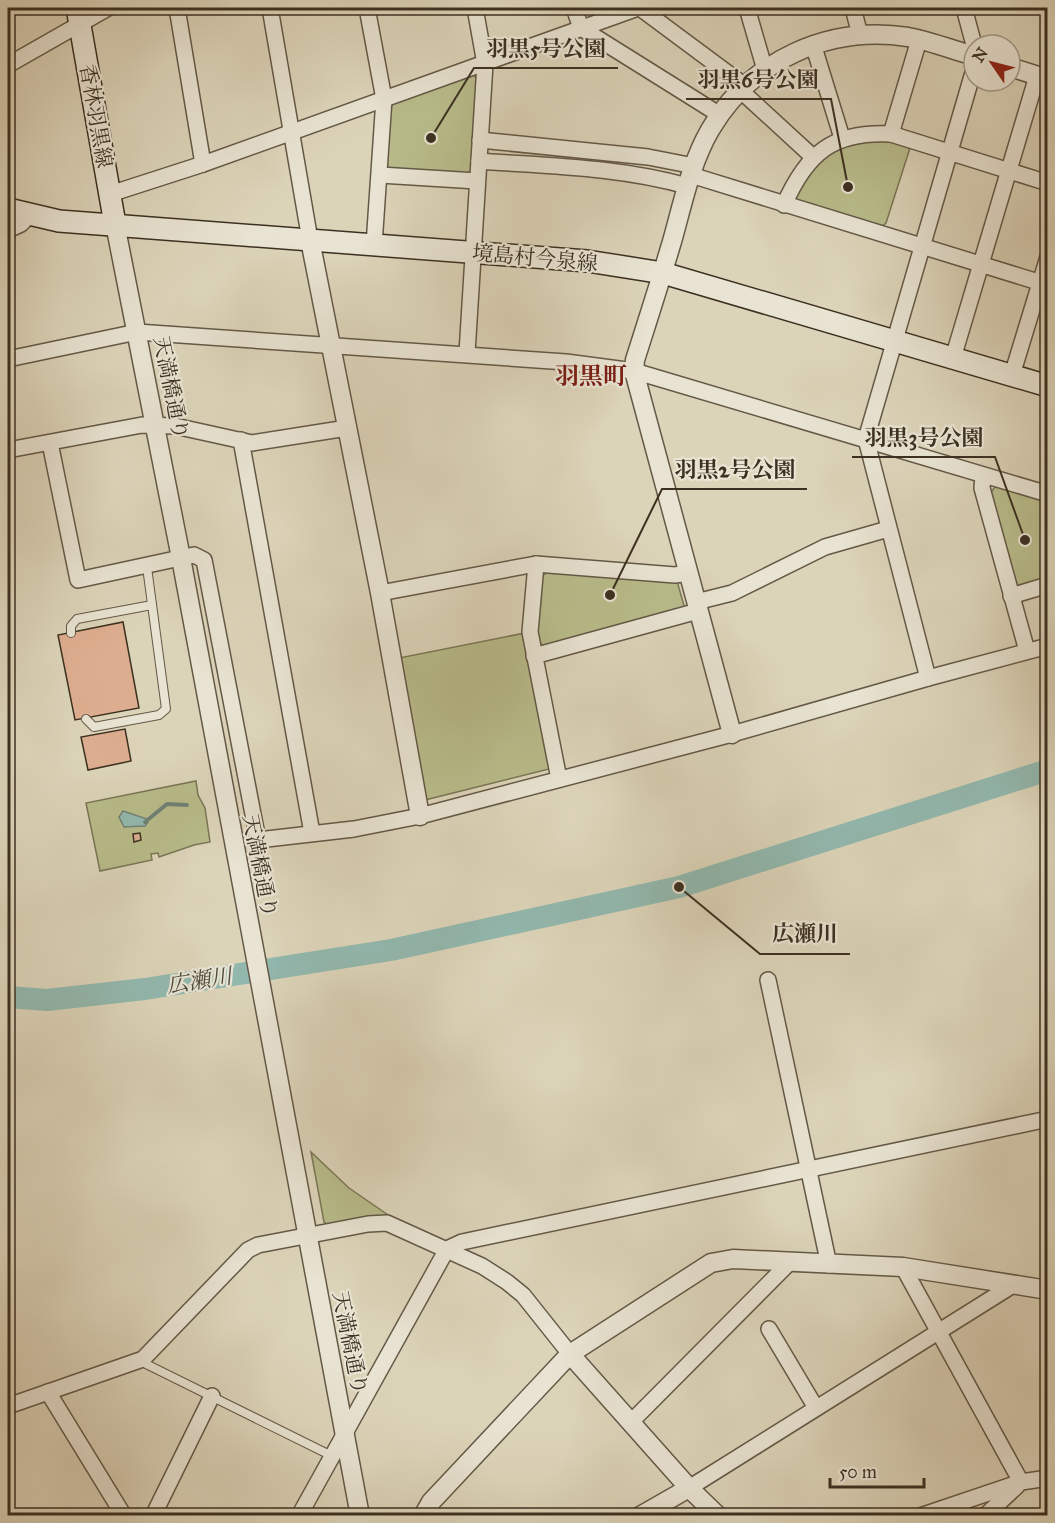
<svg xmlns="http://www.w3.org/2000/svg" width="1055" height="1523" font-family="'IM FELL Great Primer','Noto Serif JP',serif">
  <rect width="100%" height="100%" fill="#dcd4b9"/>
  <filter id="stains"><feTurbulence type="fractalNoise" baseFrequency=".00333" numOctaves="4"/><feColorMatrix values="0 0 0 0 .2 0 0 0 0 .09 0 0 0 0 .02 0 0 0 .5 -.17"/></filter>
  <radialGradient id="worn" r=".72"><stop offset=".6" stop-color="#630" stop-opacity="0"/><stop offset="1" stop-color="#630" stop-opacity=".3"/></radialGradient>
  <g fill="#b8bb8a" stroke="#7a7656" stroke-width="1.5">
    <polygon points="472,74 478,79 471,171 464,176 386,168 390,108 396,100"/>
    <path d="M884 139 910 148 886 223 881 227 798 201 794 195C822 150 833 147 884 139Z"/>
    <polygon points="996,486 1047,500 1047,579 1021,587 1014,583 990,493"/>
    <polygon points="549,571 677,581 685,609 543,646 536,638 541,577"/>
    <polygon points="525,633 553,768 425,800 399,658"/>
    <polygon points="196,781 198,795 205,808 210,842 194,845 159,857 158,853 151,854 152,860 100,871 86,803"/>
    <polygon points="311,1152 349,1188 394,1219 373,1216 328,1225 324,1222"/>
  </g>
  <polygon fill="#92b8ae" stroke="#708276" stroke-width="1.5" points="123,811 147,819 148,822 145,826 124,827 119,817"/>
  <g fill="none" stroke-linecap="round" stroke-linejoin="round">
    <polyline stroke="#708276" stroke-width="4" points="145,822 167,804 187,805"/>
    <polyline stroke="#92b8ae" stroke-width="22" points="8,997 47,1000 145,989 391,950 679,887 1048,770"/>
  </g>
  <g fill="#ddad8f" stroke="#3c3021" stroke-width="1.5">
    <polygon points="123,622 139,708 75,720 58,635"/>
    <polygon points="125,729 131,761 88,770 81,737"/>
    <polygon points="140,833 141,840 134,842 133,834"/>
  </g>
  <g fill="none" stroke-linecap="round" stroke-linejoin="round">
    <g stroke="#645947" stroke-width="10">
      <g id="service">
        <polyline points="71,633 71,626 77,619 152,605"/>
        <polyline points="86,719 94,727 159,715 166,709 147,567"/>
        <polyline points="143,1359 146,1364 332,1456"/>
      </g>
    </g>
    <g stroke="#645947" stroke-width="18">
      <g id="minor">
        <polyline points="177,8 203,164"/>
        <polyline points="270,8 310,240"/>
        <polyline points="367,8 384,99 374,245"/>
        <polyline points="574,8 581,28 720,115"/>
        <polyline points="640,8 737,80 739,89 813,157"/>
        <polyline points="747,8 765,70"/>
        <polyline points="853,8 860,35"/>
        <polyline points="964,8 974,45"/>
        <polyline points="813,44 842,138"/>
        <polyline points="8,65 108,8"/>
        <polyline points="974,69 866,439 928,678 1048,646"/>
        <polyline points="891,134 919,40"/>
        <polyline points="480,140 648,157 694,166"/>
        <path d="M479 161C549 166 620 167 687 186"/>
        <polyline points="380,175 477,181"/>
        <polyline points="691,175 1048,285"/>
        <polyline points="110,194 203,164 638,8"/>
        <path d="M784 205C807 153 833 131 891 134L1048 183"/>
        <polyline points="8,230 21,224 30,215"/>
        <polyline points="467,353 485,64 475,8"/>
        <polyline points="953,358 1037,76"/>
        <polyline points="8,359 137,332 566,362 634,371 1048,494"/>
        <polyline points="1012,375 1048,257"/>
        <polyline points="241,440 312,833"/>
        <polyline points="50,443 78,580 194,555 204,560 258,840 354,829 420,816 732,734 928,678"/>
        <polyline points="8,450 142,425 175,426 252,443 347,428"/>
        <polyline points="983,476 982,488 1027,651"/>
        <polyline points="536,564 530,632 559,779"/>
        <polyline points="380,593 536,564 675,575 688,573"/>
        <polyline points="1011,596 1048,585"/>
        <polyline points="696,602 732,593 825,547 888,529"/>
        <polyline points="534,656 698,611"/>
        <polyline points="768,980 829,1265"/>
        <polyline points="903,1267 1021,1482"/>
        <polyline points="769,1329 816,1408"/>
        <polyline points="48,1392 124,1516"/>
        <polyline points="8,1406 143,1359 248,1250 258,1245 368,1224 387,1223 482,1266 507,1282 523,1295 570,1354"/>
        <polyline points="631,1422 790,1262"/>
        <polyline points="689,1488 1013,1285"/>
        <polyline points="153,1516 212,1396"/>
        <polyline points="299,1516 447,1249 462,1242 1048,1119"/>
        <polyline points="920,1516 1021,1482 1048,1478"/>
        <polyline points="985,1516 1017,1486"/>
      </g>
    </g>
    <g stroke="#645947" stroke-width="21">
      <g id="tertiary">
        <polyline points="1010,67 1048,79"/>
        <polyline points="115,224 181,558 360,1516"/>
        <polyline points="310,240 380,593 420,816"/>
        <path d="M732 734 634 371 635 360C648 319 661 279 673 238 683 202 691 163 710 130 751 60 829 25 908 37 930 41 953 50 974 56"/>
        <polyline points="570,1354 689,1488 718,1516"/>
        <polyline points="423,1516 431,1502 570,1354 711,1263 733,1259 903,1267 1048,1290"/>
        <polyline points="640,1516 689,1488"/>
      </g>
    </g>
    <g stroke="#3c3021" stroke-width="24">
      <g id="secondary">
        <polyline points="77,8 115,224"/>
        <polyline points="8,209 59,221 587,261 663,273 1048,386"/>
      </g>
    </g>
    <use href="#service" stroke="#e8e3d2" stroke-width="8"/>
    <use href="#minor" stroke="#e8e3d2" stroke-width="15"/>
    <use href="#tertiary" stroke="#e8e3d2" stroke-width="18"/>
    <use href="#secondary" stroke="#e8e3d2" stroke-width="21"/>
  </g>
  <g text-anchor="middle" stroke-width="4.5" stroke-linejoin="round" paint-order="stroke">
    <g font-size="21" fill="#3c3021" stroke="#e8e3d2">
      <text transform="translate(96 116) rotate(80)" y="7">香林羽黒線</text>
      <text transform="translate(535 258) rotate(5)" y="7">境島村今泉線</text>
      <text transform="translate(171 388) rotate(79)" y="7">天満橋通り</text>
      <text transform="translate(260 866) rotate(79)" y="7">天満橋通り</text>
      <text transform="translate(350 1343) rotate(79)" y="7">天満橋通り</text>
    </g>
    <g font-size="22" font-style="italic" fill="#4d4b3d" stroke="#e8e3d2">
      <text transform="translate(199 980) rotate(-9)" y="8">広瀬川</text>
    </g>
    <g font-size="24" font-weight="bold" fill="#7a1f14" stroke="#e8e3d2">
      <text x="591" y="384">羽黒町</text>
    </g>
  </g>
  <path fill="none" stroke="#3c3021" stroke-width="2" d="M431 138L474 68H618M848 187L831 99H686M1025 540L995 457H852M610 595L662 489H807M679 887L760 954H850"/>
  <g fill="#3c3021" stroke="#e8e3d2" stroke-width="2">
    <circle cx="431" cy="138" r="6"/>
    <circle cx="848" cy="187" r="6"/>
    <circle cx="1025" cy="540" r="6"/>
    <circle cx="610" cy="595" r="6"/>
    <circle cx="679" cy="887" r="6"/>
  </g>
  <g font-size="22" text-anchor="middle" font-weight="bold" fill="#3c3021" stroke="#e8e3d2" stroke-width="4.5" stroke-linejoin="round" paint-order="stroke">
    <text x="546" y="56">羽黒5号公園</text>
    <text x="758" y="87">羽黒6号公園</text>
    <text x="924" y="445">羽黒3号公園</text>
    <text x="735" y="477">羽黒2号公園</text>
    <text x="805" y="941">広瀬川</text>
  </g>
  <rect width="1055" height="1523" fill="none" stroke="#dcd4b9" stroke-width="30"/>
  <rect x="9" y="9" width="1037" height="1505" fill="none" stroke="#3c3021" stroke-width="3"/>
  <rect x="15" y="15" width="1025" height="1493" fill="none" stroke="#3c3021" stroke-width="1.5"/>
  <g transform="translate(992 63) rotate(305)"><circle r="28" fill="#e8e3d2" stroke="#a39b8b" stroke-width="1.5"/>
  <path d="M0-4.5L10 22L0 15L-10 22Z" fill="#8f2418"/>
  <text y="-9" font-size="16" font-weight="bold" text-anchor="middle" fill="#3c3021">N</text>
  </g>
  <path d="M830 1478v9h94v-9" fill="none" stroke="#3c3021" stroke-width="3"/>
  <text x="839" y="1478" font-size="18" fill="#3c3021" stroke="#e8e3d2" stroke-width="4.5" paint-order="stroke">50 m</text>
  <rect width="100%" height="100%" filter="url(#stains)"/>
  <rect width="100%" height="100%" fill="url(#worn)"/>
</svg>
